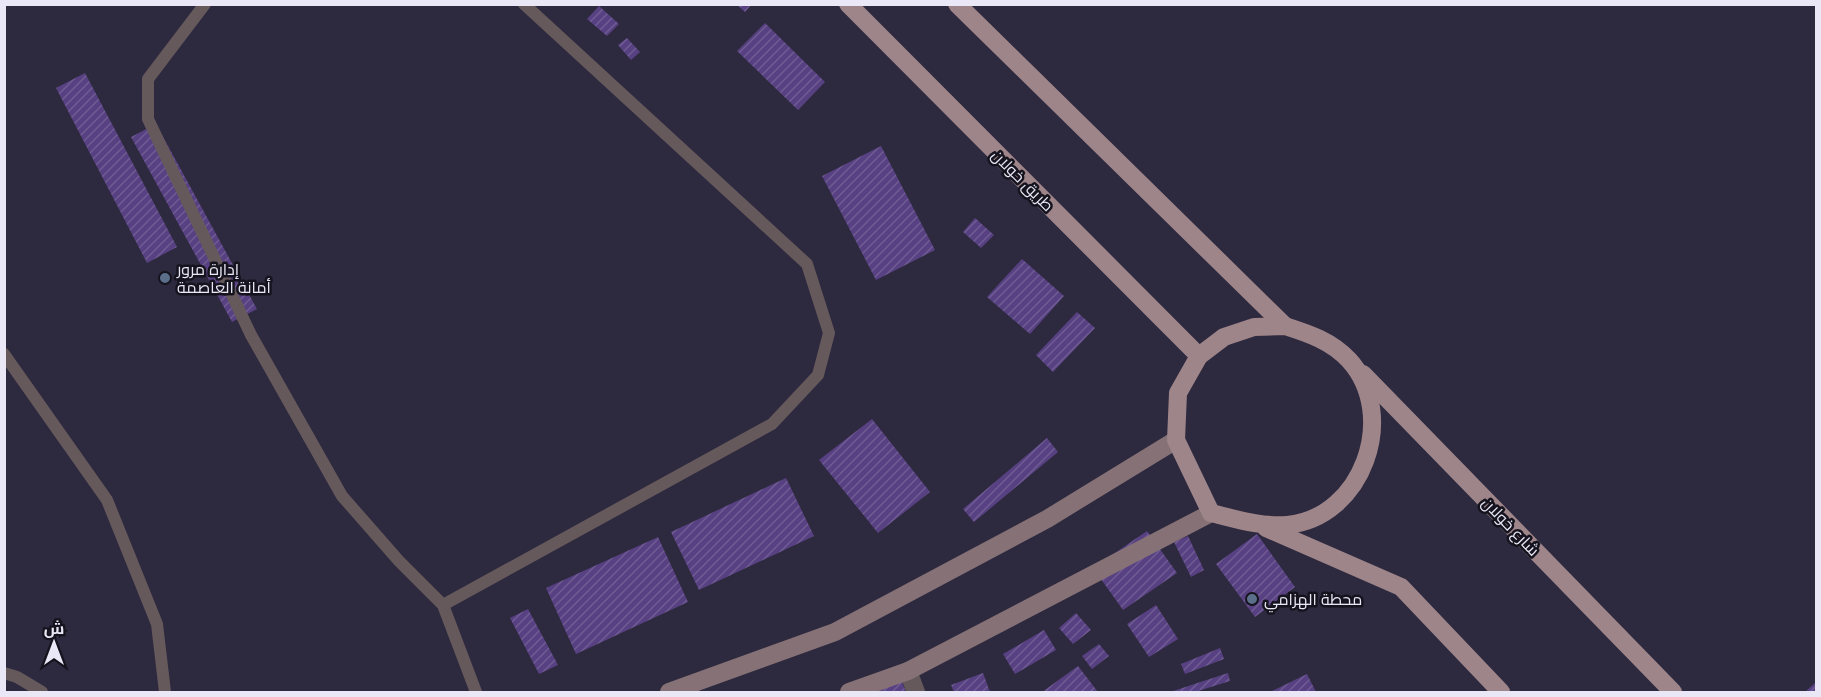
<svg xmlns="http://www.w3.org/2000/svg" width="1821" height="697" font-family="'Fira Sans',Cairo,sans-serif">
  <defs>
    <pattern id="building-hatch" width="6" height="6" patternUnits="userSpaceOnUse" patternTransform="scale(1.5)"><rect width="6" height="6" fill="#584182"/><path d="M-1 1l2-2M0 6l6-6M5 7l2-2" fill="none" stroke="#705c94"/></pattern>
  </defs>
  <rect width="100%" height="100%" fill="#2d293e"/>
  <g fill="url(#building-hatch)">
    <polygon points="736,4 752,4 745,12"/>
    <polygon points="599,6 619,24 607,36 587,19"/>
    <polygon points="765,23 825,82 798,110 737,51"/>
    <polygon points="627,38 640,52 631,60 618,45"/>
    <polygon points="85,73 177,247 147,263 56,88"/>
    <polygon points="156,124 257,309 232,322 131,137"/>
    <polygon points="881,146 935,250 876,280 822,176"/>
    <polygon points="975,218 994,235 981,248 963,232"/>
    <polygon points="1022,259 1064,296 1030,334 987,297"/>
    <polygon points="1077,312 1095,328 1053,372 1036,355"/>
    <polygon points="872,419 930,492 878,533 819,460"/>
    <polygon points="1047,438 1058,452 974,522 963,509"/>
    <polygon points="786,478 814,536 699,590 671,532"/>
    <polygon points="1147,531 1177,573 1123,610 1093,568"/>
    <polygon points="1257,534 1295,587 1255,617 1216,564"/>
    <polygon points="1188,536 1204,570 1191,577 1174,542"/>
    <polygon points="658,537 688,602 576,654 546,588"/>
    <polygon points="1156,605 1178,639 1149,657 1127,624"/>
    <polygon points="528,609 558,665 539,674 510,618"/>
    <polygon points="1076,613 1091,630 1073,644 1059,628"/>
    <polygon points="1044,630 1056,650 1015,674 1003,654"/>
    <polygon points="1099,644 1109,656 1092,669 1082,656"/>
    <polygon points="1220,648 1224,659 1185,674 1181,664"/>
    <polygon points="896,666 906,692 867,692"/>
    <polygon points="1078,666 1098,692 1042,692"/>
    <polygon points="983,673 990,692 954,692 951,685"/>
    <polygon points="1228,673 1230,681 1195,692 1170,692"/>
    <polygon points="1307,674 1316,692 1270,692"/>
    <polygon points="1816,682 1816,692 1805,692"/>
  </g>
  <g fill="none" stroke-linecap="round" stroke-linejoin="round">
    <g stroke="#66595c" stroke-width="12">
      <polyline points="205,4 148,79 148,119 251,335 342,496 399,561 443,605 476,692"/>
      <polyline points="4,354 107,500 157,624 165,692"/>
      <polyline points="443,605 772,424 818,375 829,333 807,264 524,4"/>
      <polyline points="4,673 17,677 42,692"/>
    </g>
    <polyline stroke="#66595c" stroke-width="18" points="908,671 916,692"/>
    <g stroke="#867276" stroke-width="18">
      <polyline points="669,692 835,632 1047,519 1176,440"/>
      <polyline points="849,692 908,671 1211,513"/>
    </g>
    <g stroke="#9e858a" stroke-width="18">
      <polyline points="848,4 1199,356"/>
      <polyline points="957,4 1285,326"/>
      <path d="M1285 326C1310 334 1331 341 1349 360 1399 415 1363 518 1287 525 1260 527 1236 519 1211 513L1176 440 1178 393 1199 356 1224 337 1254 327Z"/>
      <polyline points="1363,374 1673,692"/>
      <polyline points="1266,528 1401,587 1501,692"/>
    </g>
  </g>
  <g fill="#5c6f8a" stroke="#15131d" stroke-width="2">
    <circle cx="165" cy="278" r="6"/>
    <circle cx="1252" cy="599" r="6"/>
  </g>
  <g text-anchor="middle" stroke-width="5" stroke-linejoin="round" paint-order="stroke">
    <g font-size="16" fill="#eae8f6" stroke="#15131d">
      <text transform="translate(1023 180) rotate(45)" y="6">طريق خولان</text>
      <text transform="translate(1511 526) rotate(46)" y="6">شارع خولان</text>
    </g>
    <g font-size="16" fill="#eae8f6" stroke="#15131d" text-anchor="start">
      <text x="177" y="275">إدارة مرور<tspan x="177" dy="18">أمانة العاصمة</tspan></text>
      <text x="1264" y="605">محطة الهزامي</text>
    </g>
  </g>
  <rect width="1821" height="697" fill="none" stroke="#eae8f6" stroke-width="12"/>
  <g transform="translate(54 643)" stroke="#15131d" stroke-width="4.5" paint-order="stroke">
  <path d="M0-4.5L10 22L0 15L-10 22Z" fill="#eae8f6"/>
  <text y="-9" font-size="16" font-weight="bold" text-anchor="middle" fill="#eae8f6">ش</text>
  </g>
</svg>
